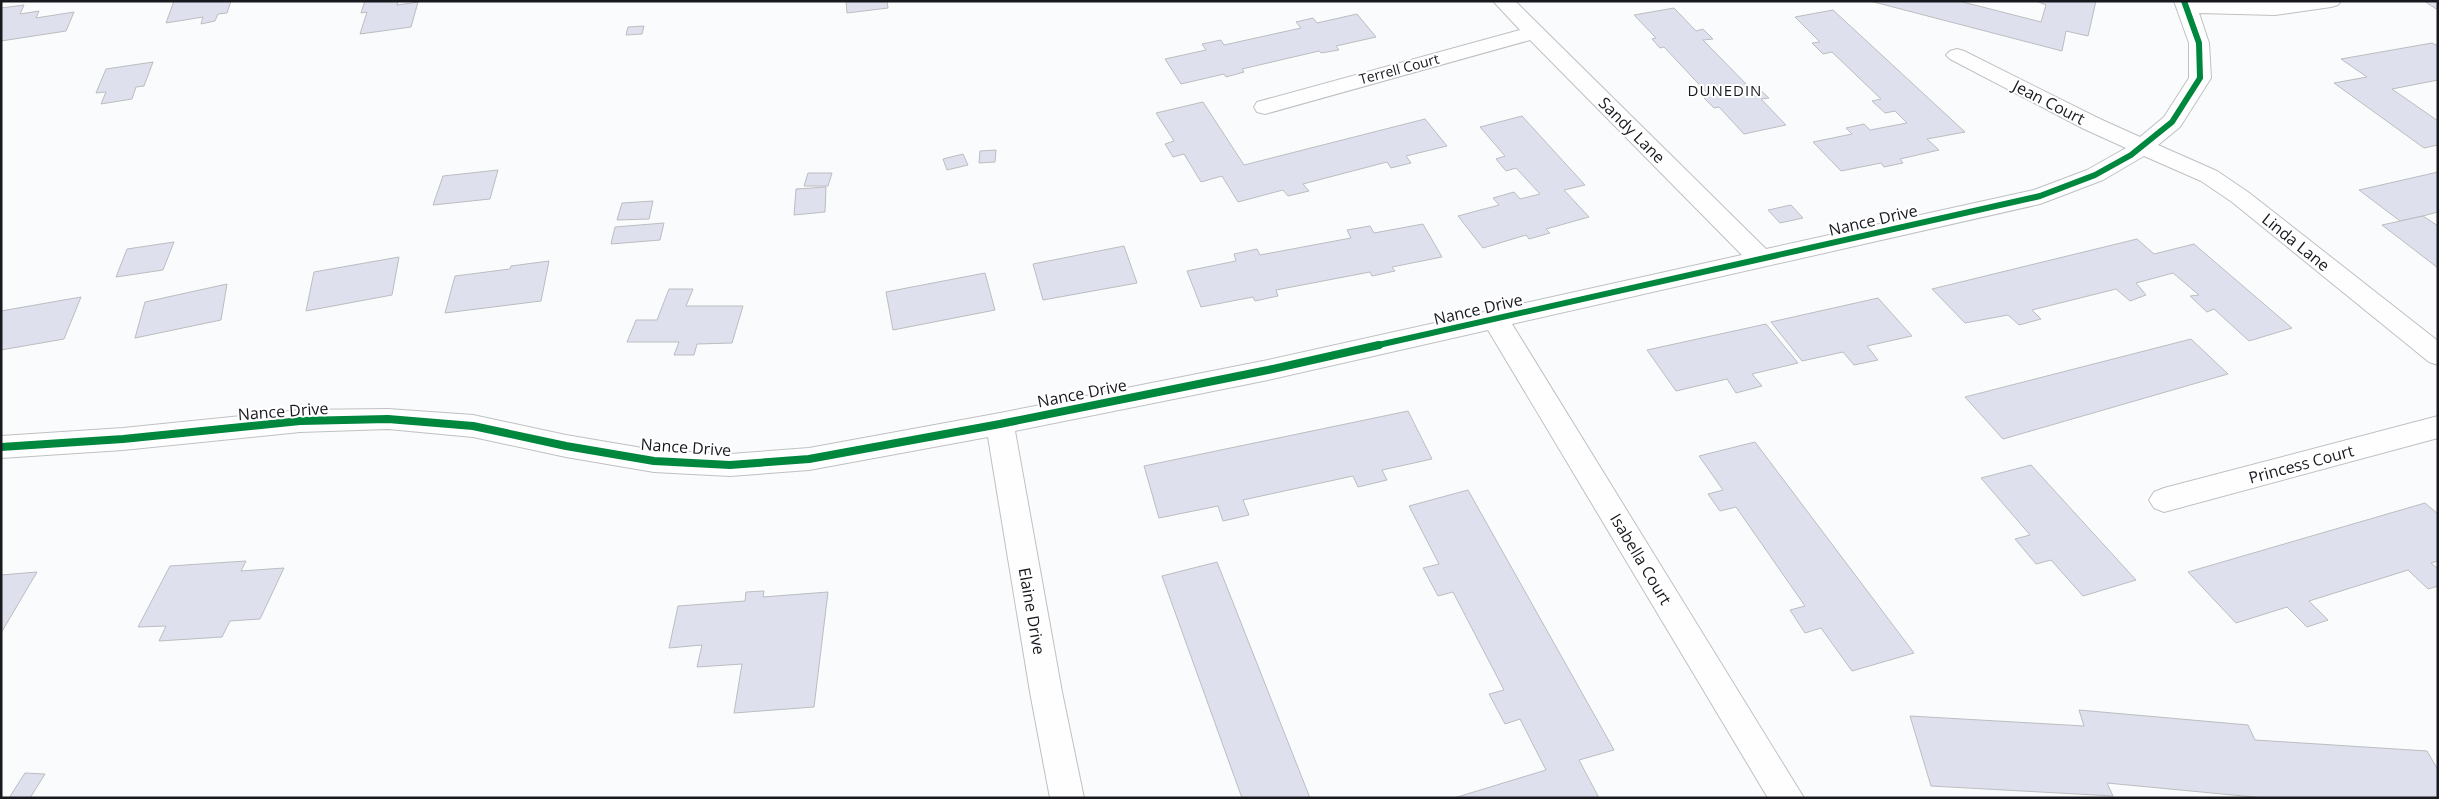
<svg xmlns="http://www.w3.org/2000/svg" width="2439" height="799" font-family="'Open Sans',sans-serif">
  <rect width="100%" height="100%" fill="#fafbfc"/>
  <g fill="#dfe0ee" stroke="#bcbdc0">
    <polygon points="174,1 231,1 227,13 218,14 215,21 201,24 203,17 166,23"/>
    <polygon points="365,1 398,1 397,5 418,2 411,27 360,34 367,12 361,13"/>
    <polygon points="846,1 887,1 888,8 847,13"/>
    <polygon points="1870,1 1959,1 2041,22 2046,5 2036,1 2096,1 2088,36 2066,31 2062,51"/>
    <polygon points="2424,1 2438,1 2438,10"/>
    <polygon points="24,5 20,14 39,11 36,18 74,12 66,31 1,41 1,8"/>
    <polygon points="1674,8 1696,31 1703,29 1713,39 1703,40 1750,88 1757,87 1769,98 1761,99 1786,125 1744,134 1719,107 1714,108 1703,97 1709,95 1664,47 1660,48 1652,39 1656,38 1634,15"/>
    <polygon points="1833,10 1965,132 1927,139 1939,150 1900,159 1903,163 1884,167 1881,163 1841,171 1813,142 1852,134 1846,128 1864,124 1870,130 1907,123 1895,111 1885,113 1872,101 1881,99 1832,52 1823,54 1812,43 1820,42 1795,17"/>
    <polygon points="1357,14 1376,37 1336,46 1339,50 1321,53 1319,51 1242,69 1244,72 1226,77 1224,74 1181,84 1165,59 1206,50 1202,44 1221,40 1224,45 1301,28 1296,22 1313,18 1317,23"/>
    <polygon points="644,26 642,34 626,35 628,27"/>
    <polygon points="2432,43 2438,46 2438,80 2392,89 2438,121 2438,145 2424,148 2334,83 2367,77 2341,59"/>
    <polygon points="153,62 144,86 136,87 132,99 101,104 106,92 96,93 106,69"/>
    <polygon points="1203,102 1244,165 1425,119 1447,146 1406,156 1411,163 1391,168 1387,162 1303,184 1309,191 1288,196 1283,190 1238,202 1222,176 1201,182 1184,154 1173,157 1165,144 1174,141 1156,113"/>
    <polygon points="1522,116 1585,185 1564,190 1589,217 1546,229 1550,233 1529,239 1526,235 1483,248 1458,216 1499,205 1493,198 1514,192 1520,199 1540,194 1516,168 1506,171 1496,159 1505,156 1480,127"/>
    <polygon points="996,150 995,162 979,163 980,151"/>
    <polygon points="963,154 968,165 947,170 943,159"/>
    <polygon points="498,170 490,199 433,205 443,176"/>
    <polygon points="2438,172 2438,212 2423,216 2400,221 2359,190"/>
    <polygon points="808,173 832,173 828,186 804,186"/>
    <polygon points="826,187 825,212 794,215 796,189"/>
    <polygon points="653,201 649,219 617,220 622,203"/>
    <polygon points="1791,205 1803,218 1780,223 1768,210"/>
    <polygon points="2423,216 2438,226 2438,268 2382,225"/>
    <polygon points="664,223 660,240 611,244 615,227"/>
    <polygon points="1423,224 1442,257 1392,267 1395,271 1372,276 1370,272 1276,290 1278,296 1255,301 1253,297 1201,307 1187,271 1236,261 1234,254 1257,249 1260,255 1351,238 1347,230 1370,226 1374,233"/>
    <polygon points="2137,239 2154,254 2194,244 2292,328 2249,341 2214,309 2207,312 2190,296 2199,295 2173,273 2136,283 2146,295 2130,301 2116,289 2032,310 2041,319 2019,325 2008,315 1965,323 1932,289"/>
    <polygon points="174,242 163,270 116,277 127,249"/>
    <polygon points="1124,246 1137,283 1043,300 1033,264"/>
    <polygon points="399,257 392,295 306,311 314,272"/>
    <polygon points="549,261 541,301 445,313 455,276 510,269 511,266"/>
    <polygon points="985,273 995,310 893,330 886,292"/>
    <polygon points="227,284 221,320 135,338 145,302"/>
    <polygon points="669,289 693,289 686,306 743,306 732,343 697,344 694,355 674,355 679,342 627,342 636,320 657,320"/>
    <polygon points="81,297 64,339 1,350 1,311"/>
    <polygon points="1878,298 1912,336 1867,346 1878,360 1854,365 1843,352 1802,361 1771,322"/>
    <polygon points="1766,324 1798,363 1752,374 1762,386 1736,393 1727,379 1676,391 1647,350"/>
    <polygon points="2191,339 2228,374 2003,439 1965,397"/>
    <polygon points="1408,411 1432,459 1382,470 1387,480 1358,487 1353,476 1243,500 1249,515 1223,521 1218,506 1159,518 1144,466"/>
    <polygon points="1755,442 1914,653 1852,671 1821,628 1805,633 1790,610 1805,606 1736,507 1720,511 1708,494 1723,490 1699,456"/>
    <polygon points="2031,465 2136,580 2083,596 2051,560 2036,564 2015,539 2030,535 1981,478"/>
    <polygon points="1468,490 1614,750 1579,760 1599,798 1454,798 1546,770 1520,719 1505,724 1489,694 1504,690 1453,592 1438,596 1423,568 1439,564 1409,506"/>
    <polygon points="2425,503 2438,514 2438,561 2431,563 2438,569 2438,586 2428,589 2408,570 2309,601 2328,620 2307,627 2287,607 2236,623 2188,572"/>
    <polygon points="246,561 241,571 284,568 260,619 230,621 222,637 159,641 166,626 138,627 170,566"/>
    <polygon points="1217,562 1310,798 1242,798 1162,576"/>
    <polygon points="37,572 1,633 1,575"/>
    <polygon points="764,591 763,597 828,592 814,707 734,713 742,664 697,667 702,645 669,648 678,606 745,601 746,592"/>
    <polygon points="2079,710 2248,725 2255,740 2427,751 2438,770 2438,798 2264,798 2107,783 2113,796 1931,786 1910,716 2084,726"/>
    <polygon points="25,773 45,774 30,798 9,798"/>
  </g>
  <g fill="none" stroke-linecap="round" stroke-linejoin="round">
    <g stroke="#bfc0c3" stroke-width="2">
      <g id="street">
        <polygon points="1493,1 1515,1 1766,249 2034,190 2087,170 2126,148 2084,129 1950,59 1946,55 1950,51 1957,49 1964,51 2100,119 2140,137 2164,117 2189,78 2189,43 2174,1 2341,1 2338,5 2331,7 2275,15 2199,13 2209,43 2211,78 2180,127 2158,145 2217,171 2248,192 2438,341 2438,365 2429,362 2232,202 2201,181 2144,156 2103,180 2040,204 1512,324 1804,798 1768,798 1488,330 1268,380 1015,431 1062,692 1084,798 1050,798 1030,692 988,437 809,470 730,476 654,472 566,457 473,437 388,429 300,432 123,450 1,458 1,436 123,428 300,410 388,409 473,415 566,435 654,450 730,454 809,448 1000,413 1268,360 1742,255 1530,40 1265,114 1257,112 1254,107 1257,102 1520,30"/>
        <polygon points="2438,416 2438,438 2164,512 2154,508 2149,500 2154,492 2164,488"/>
      </g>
    </g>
    <use href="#street" fill="#fefeff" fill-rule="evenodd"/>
    <g stroke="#fff" stroke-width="9">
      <polyline id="cycleway-far1" points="1374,346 2040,196 2095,175 2131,155 2172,122 2200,78 2199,43 2184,1"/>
    </g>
    <g stroke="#fff" stroke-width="11">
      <polyline id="cycleway" points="1,447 123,439 300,421 388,419 473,426 566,446 654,461 730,465 809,459 1000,424 1268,370 1379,345"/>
    </g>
    <use href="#cycleway-far1" stroke="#00873e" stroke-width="6"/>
    <use href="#cycleway" stroke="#00873e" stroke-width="8"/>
  </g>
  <g text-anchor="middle" stroke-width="4" stroke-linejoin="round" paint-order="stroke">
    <g font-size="14" fill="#18191f" stroke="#fff">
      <text transform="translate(1399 69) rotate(-15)" y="5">Terrell Court</text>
    </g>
    <g font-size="15" letter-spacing="1" fill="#18191f" stroke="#fff">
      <text x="1725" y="96">DUNEDIN</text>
    </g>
    <g font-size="16" fill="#18191f" stroke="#fff">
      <text transform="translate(2049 102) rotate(27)" y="6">Jean Court</text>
      <text transform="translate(1632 130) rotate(45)" y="6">Sandy Lane</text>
      <text transform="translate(1873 220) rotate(-13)" y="6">Nance Drive</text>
      <text transform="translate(2296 242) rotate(39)" y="6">Linda Lane</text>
      <text transform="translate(1478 309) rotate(-13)" y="6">Nance Drive</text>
      <text transform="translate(1082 393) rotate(-11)" y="6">Nance Drive</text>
      <text transform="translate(283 411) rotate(-4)" y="6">Nance Drive</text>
      <text transform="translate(686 447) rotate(4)" y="6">Nance Drive</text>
      <text transform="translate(2301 464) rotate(-15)" y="6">Princess Court</text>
      <text transform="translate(1641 559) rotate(59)" y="6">Isabella Court</text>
      <text transform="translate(1032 611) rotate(80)" y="6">Elaine Drive</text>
    </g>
  </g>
  <rect width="2439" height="799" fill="none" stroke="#18191f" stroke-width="5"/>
</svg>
